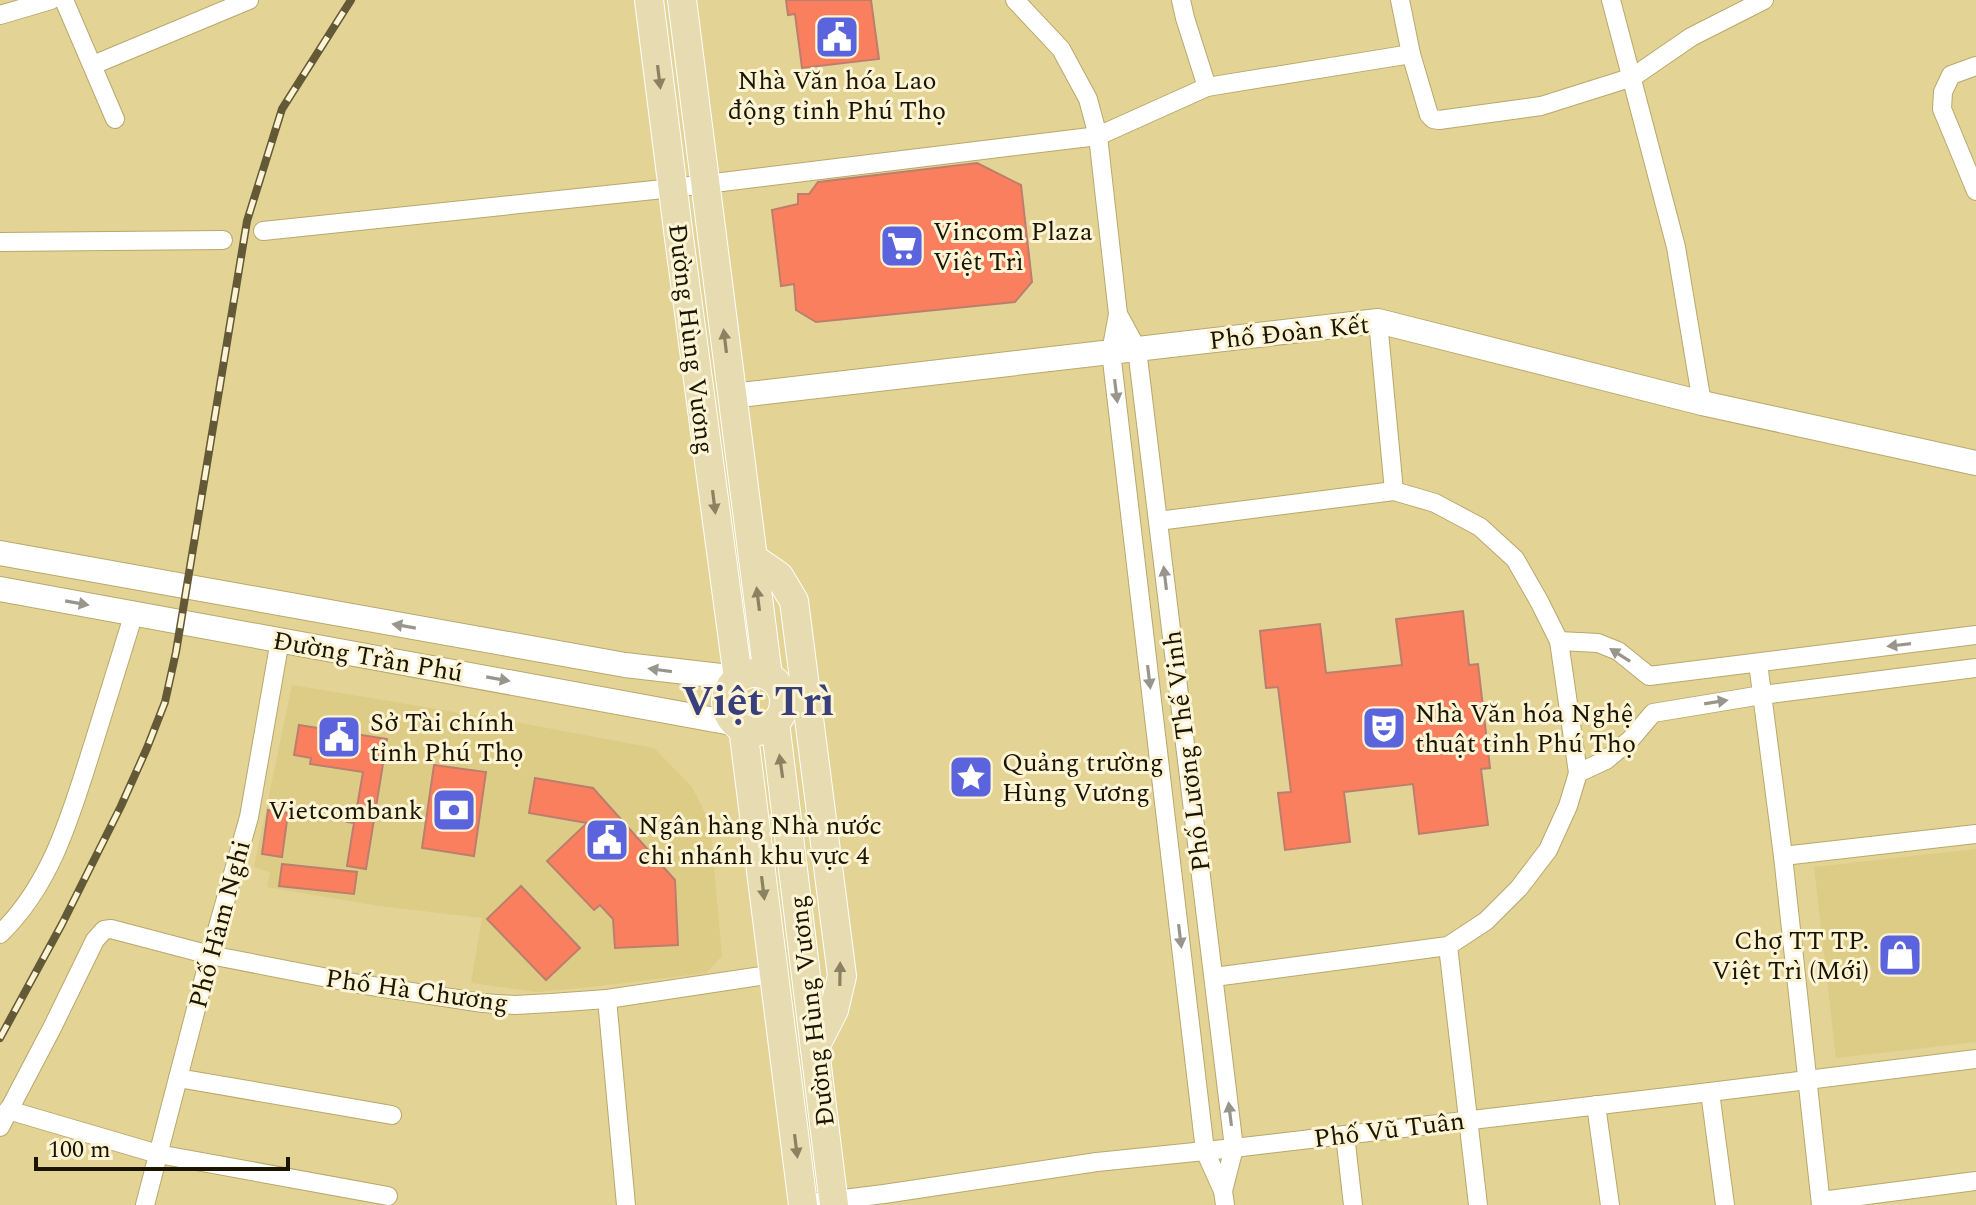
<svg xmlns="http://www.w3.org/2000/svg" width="1976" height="1205" font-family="Spectral,serif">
  <rect width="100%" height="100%" fill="#e3d395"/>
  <g fill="#ddcc85">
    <polygon points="292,685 515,722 654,748 692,787 710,823 722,956 706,973 591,987 537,992 471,983 482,918 379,906 267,887 270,872 254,867"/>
    <polygon points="1976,849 1976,1042 1836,1058 1814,867"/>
  </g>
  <g fill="#fa7f5f" stroke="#bc7e6d" stroke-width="2">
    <polygon points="786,0 871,0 879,59 802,68 795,14 788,15"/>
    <polygon points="977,163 1021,185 1032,282 1015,302 816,322 796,310 794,284 781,286 772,210 798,204 798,194 809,194 818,182"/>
    <polygon points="1463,611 1469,665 1478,664 1490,768 1481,769 1488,825 1419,834 1413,784 1344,792 1350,842 1285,850 1278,793 1291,792 1278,687 1266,688 1260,631 1320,624 1326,673 1402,665 1396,619"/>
    <polygon points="299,725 387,739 366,869 347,866 354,823 347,822 350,805 357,807 363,772 310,764 311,758 294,755"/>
    <polygon points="434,765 486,772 474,856 422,848"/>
    <polygon points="535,778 593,788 675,880 678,945 615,948 613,919 600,905 594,910 547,861 587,823 529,813"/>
    <polygon points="268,810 288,813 282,857 262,854"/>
    <polygon points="282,864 357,872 354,894 279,886"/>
    <polygon points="521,886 580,948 546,980 487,919"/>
  </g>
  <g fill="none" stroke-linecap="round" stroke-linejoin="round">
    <g stroke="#b8a86c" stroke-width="20">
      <g id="street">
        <polyline points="64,0 115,119"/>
        <polyline points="1015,0 1061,49 1088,99 1098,136 1118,314 1111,352 1205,1151 1223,1191 1225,1205"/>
        <polyline points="1181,0 1185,18 1207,87"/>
        <polyline points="1400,0 1411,54 1429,115 1433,119 1439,120 1541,106 1633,77 1691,37 1764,0"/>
        <polyline points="1611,0 1676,247 1702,403"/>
        <polyline points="0,15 51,0"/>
        <polyline points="93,65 249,0"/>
        <polyline points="1976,66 1951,75 1943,92 1942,109 1976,191"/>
        <polyline points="263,231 673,188 1098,136 1207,87 1411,54"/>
        <polyline points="0,242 223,240"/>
        <polyline points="1118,314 1137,349 1234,1148 1223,1191"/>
        <polyline points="1378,321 1394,491"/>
        <polyline points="1158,521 1394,491 1435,503 1480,527 1515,559 1539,601 1559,641 1578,773 1568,806 1548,850 1519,888 1486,921 1448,946 1214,977"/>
        <polyline points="1559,641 1598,643 1618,651 1649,676 1976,635"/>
        <polyline points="1758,663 1783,856 1821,1205"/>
        <polyline points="1578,773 1606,760 1630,740 1653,713 1762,695 1976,668"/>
        <polyline points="1783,856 1976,834"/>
        <path d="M0 934C53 883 72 811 94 742 107 699 121 656 134 613"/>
        <polyline points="1448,946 1478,1205"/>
        <polyline points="607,999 626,1205"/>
        <polyline points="178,1078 392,1115"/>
        <polyline points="1710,1092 1725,1205"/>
        <polyline points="1596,1105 1610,1205"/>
        <polyline points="8,1110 158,1154 388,1196"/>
        <polyline points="0,1127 52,1028 95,940 104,930 111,929 210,955 359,984 483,1003 515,1005 551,1003 607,999 774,974"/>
        <polyline points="1345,1135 1353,1205"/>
        <polyline points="1821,1201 1976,1181"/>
        <polyline points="803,1204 884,1194 1097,1162 1234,1148 1710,1092 1976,1059"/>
        <polyline points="145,1205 210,955 249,817 280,640"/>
      </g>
    </g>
    <g stroke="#b8a86c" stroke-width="26">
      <g id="secondary">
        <polyline points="732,396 1378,321 1702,403 1976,463"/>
        <polyline points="0,553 625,665 738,678"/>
        <polyline points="0,589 737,724"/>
      </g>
    </g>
    <g stroke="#fff" stroke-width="30">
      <g id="primary">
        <polyline points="649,0 679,238 738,678"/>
        <polyline points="682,0 768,676"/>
        <polyline points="753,558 779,576 794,601 842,976 834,1010 815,1047"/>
        <circle cx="755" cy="702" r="29"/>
        <polyline points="775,722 834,1205"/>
        <polyline points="743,728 803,1205"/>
      </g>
    </g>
    <use href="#street" stroke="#fff" stroke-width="18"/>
    <use href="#secondary" stroke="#fff" stroke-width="24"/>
    <use href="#primary" stroke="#e6dbb1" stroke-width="28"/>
    <g stroke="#635936" stroke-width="8">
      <polyline id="rail" points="0,1038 62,924 121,806 147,748 165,702 176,652 247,221 282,109 351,0"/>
    </g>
    <use href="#rail" stroke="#fcf4d5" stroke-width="5" stroke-dasharray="15" stroke-linecap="butt"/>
  </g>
  <defs><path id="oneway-solid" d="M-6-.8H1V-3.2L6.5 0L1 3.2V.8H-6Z" transform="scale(2)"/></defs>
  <g fill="#8b8261">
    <use href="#oneway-solid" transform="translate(659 77) rotate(83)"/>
    <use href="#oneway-solid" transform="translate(725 341) rotate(-97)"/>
    <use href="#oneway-solid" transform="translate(714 502) rotate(83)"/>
    <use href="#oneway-solid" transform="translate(758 599) rotate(-97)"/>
    <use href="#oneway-solid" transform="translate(781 766) rotate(-98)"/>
    <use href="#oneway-solid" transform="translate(763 888) rotate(83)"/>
    <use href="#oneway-solid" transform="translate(840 974) rotate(-89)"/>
    <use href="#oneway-solid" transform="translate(796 1146) rotate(83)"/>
  </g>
  <g fill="#98968c">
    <use href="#oneway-solid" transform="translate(1116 391) rotate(83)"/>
    <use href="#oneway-solid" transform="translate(1165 578) rotate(-97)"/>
    <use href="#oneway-solid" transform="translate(77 603) rotate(10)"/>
    <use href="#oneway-solid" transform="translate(404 626) rotate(-170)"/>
    <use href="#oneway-solid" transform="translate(1899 645) rotate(173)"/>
    <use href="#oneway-solid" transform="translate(1620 655) rotate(-148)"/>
    <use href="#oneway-solid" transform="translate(660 670) rotate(-172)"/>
    <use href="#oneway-solid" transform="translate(1149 677) rotate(83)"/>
    <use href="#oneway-solid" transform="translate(498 679) rotate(10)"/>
    <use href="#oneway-solid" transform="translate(1716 702) rotate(-9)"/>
    <use href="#oneway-solid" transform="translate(1180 936) rotate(83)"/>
    <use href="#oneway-solid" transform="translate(1230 1114) rotate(-97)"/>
  </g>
  <defs>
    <g id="civic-square" transform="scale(2.3)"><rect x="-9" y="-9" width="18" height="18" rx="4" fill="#5b64dc" stroke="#fcf4d5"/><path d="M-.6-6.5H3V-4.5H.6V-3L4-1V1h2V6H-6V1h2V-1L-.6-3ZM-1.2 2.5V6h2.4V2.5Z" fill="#fff"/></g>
    <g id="supermarket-square" transform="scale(2.3)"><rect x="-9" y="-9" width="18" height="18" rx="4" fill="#5b64dc" stroke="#fcf4d5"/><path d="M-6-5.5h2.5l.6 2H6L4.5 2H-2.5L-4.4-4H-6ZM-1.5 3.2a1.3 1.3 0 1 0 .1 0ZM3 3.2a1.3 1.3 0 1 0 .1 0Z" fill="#fff"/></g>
    <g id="theatre-square" transform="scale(2.3)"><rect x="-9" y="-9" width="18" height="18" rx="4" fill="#5b64dc" stroke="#fcf4d5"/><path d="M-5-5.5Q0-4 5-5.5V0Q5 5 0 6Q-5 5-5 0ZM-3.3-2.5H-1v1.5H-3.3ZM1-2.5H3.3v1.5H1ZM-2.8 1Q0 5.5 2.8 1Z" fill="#fff"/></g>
    <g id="sight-square" transform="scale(2.3)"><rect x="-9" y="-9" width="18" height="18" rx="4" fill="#5b64dc" stroke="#fcf4d5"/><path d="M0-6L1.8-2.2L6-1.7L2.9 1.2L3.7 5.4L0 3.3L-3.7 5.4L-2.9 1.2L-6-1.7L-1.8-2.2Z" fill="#fff"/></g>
    <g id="bank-square" transform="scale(2.3)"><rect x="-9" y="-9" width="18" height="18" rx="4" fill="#5b64dc" stroke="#fcf4d5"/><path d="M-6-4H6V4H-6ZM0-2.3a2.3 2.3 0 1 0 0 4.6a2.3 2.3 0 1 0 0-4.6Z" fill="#fff"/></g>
    <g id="shop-square" transform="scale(2.3)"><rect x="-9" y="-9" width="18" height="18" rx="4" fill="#5b64dc" stroke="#fcf4d5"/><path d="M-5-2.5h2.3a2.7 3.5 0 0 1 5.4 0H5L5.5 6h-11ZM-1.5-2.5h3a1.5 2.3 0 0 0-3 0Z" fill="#fff"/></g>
  </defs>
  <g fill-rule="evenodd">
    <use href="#civic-square" x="837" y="37"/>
    <use href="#supermarket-square" x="902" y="246"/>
    <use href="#theatre-square" x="1384" y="728"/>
    <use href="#civic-square" x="339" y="737"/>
    <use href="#sight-square" x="971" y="777"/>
    <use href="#bank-square" x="454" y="810"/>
    <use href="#civic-square" x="607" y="840"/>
    <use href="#shop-square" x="1900" y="955"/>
  </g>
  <g text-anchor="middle" stroke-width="6" stroke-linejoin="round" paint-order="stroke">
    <g font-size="26" fill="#1b1500" stroke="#fcf4d5" text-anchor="start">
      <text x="837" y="89" text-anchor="middle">Nhà Văn hóa Lao<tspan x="837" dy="30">động tỉnh Phú Thọ</tspan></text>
      <text x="933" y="240">Vincom Plaza<tspan x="933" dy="30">Việt Trì</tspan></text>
      <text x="1415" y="722">Nhà Văn hóa Nghệ<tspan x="1415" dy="30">thuật tỉnh Phú Thọ</tspan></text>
      <text x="370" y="731">Sở Tài chính<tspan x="370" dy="30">tỉnh Phú Thọ</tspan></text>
      <text x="1002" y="771">Quảng trường<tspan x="1002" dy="30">Hùng Vương</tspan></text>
      <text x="423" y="819" text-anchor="end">Vietcombank</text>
      <text x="638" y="834">Ngân hàng Nhà nước<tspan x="638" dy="30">chi nhánh khu vực 4</tspan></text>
      <text x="1869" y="949" text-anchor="end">Chợ TT TP.<tspan x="1869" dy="30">Việt Trì (Mới)</tspan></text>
    </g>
    <g font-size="26" fill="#1b1500" stroke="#fcf4d5">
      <text transform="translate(1289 332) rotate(-6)" y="9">Phố Đoàn Kết</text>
      <text transform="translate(692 339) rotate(83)" y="9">Đường Hùng Vương</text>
      <text transform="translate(368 656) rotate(10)" y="9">Đường Trần Phú</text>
      <text transform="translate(1186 751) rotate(-97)" y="9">Phố Lương Thế Vinh</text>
      <text transform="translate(219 924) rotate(-75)" y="9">Phố Hàm Nghi</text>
      <text transform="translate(417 990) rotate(8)" y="9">Phố Hà Chương</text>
      <text transform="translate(811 1011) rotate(-97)" y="9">Đường Hùng Vương</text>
      <text transform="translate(1389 1129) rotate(-7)" y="9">Phố Vũ Tuân</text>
    </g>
    <g font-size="42" font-weight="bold" fill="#383f7a" stroke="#fcf4d5">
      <text x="758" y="715">Việt Trì</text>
    </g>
  </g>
  <path d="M36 1157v12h252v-12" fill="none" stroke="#1b1500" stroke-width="4"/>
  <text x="48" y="1157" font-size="24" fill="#1b1500" stroke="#fcf4d5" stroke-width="6" paint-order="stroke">100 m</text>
</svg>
